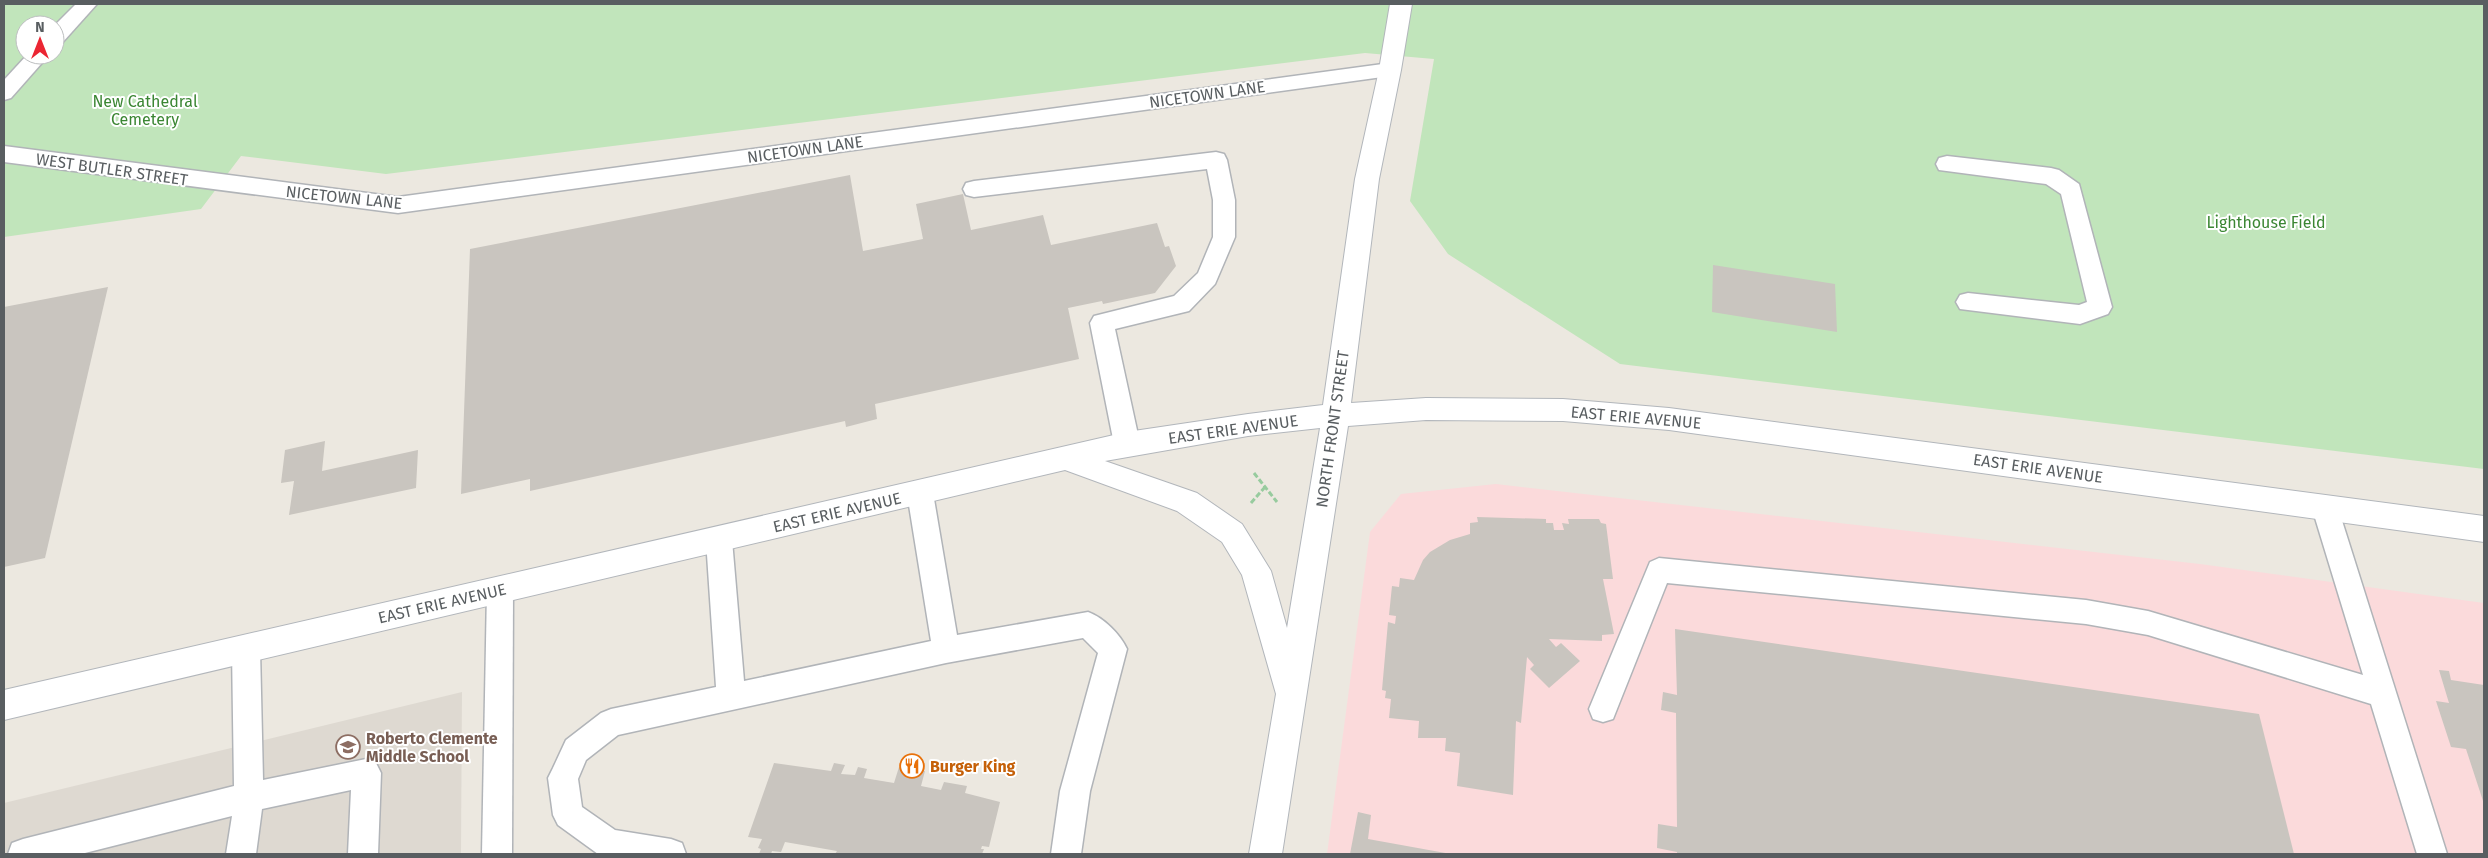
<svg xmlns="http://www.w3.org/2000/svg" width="2488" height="858" font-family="'Fira Sans',sans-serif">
  <rect width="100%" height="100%" fill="#ece8e0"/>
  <polygon fill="#ded9d1" points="462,692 461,854 4,854 4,803"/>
  <polygon fill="#fbdadb" points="1496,484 2200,564 2484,603 2484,854 1327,854 1370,532 1401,494"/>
  <path fill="#c1e5bb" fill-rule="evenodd" d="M4 4H2484V469L1620 364 1448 254 1410 201 1434 59 1365 53 386 174 241 156 201 209 4 237ZM25 25H55V55H25Z"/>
  <g fill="#c9c5bf">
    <polygon points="850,175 863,251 923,239 916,204 963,194 971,230 1043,215 1051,245 1157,223 1165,247 1169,246 1176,266 1155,293 1103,304 1102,301 1068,308 1079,359 875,404 877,419 846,427 845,421 530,491 530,479 461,494 470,249"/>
    <polygon points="1713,265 1835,284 1837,332 1712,312"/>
    <polygon points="108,287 45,558 4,567 4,307"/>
    <polygon points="325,441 322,471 418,450 416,488 289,515 294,481 281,483 285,450"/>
    <polygon points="1477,517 1546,519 1546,523 1553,523 1554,530 1564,530 1562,523 1569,524 1568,519 1599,519 1601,523 1606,524 1613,579 1603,579 1614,634 1602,635 1602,641 1549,639 1556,647 1561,643 1580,661 1549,688 1530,669 1534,665 1527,657 1521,723 1516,721 1513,795 1457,786 1460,753 1445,751 1446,738 1418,738 1419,721 1389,718 1391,699 1385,698 1386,691 1382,690 1388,622 1395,624 1396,616 1389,615 1392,586 1399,587 1400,578 1414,580 1423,560 1430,552 1450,540 1470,534 1470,523 1478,522"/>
    <polygon points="1675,629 2259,714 2294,854 1677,854 1677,852 1657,848 1658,824 1677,827 1676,713 1661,710 1663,692 1677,695"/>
    <polygon points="2439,670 2449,671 2451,680 2484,685 2484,804 2466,749 2451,747 2436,701 2449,703"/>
    <polygon points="774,763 831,771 834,763 845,765 841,774 855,775 858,767 867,769 864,778 894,783 899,767 925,771 921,786 941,790 944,782 967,786 965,793 1000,802 989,847 982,846 981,849 984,849 982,854 835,854 837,851 785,842 781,852 772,851 771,854 759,854 761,849 758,848 762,839 748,837"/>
    <polygon points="1358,812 1371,815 1368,839 1451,854 1350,854"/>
  </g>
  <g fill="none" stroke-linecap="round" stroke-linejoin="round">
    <g stroke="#b1b4b8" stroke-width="3">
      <g id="lane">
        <polygon points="76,4 97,4 62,43 55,45 55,25"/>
        <polygon points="27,55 49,55 11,98 4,100 4,80"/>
        <polygon points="1390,63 1397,65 1400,70 1397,75 398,213 4,162 4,146 398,197"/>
        <polygon points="1216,152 1224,154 1227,160 1235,200 1235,237 1215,284 1189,311 1115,329 1140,444 1136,452 1127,455 1118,452 1114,444 1090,323 1094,316 1174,296 1198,273 1213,237 1213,200 1207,169 974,197 966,195 963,189 966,183 974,181"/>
        <polygon points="1947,156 2051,168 2059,170 2079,184 2112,307 2108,314 2080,324 1960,309 1956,302 1960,295 1968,293 2079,305 2087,302 2061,194 2046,184 1939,170 1936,164 1939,158"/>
        <path d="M920 482 929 485 933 493 957 635 1088 612C1104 618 1120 634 1127 649L1090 791 1081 854H1051L1060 791 1098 653 1083 638 946 663 618 735 586 760 578 779 582 807 615 830 671 839 682 843 686 854H598L558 825 553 815 548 778 553 768 566 740 601 713 611 709 716 687 706 540 710 532 719 528 728 532 732 540 744 681 931 641 907 493 911 485Z"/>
        <polygon points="2325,497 2334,500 2338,508 2447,854 2417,854 2371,704 2148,635 2086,624 1667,583 1613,719 1603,722 1593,719 1589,709 1650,562 1659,558 2086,600 2148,611 2363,675 2312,508 2316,500"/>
        <polygon points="500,578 510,581 513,590 512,854 482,854 487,590 490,581"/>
        <polygon points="246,636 256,640 260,649 263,780 366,759 376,763 381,773 378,854 348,854 351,790 262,809 256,854 226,854 232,816 81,854 8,854 12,843 23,839 234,786 232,649 236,640"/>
      </g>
    </g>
    <g stroke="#b2b6bb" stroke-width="2">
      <path id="secondary" d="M1390 4H1412L1401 70 1379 179 1351 403 1426 398 1563 399 1669 408 2484 516V542L1669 430 1563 421 1426 420 1348 426 1282 854H1249L1276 694 1242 575 1222 542 1177 511 1065 470 4 720V690L1127 432 1248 414 1323 405 1355 179 1379 70ZM1320 428 1287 628 1271 571 1242 524 1197 493 1105 461 1248 436Z"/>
    </g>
    <g stroke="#97cb9e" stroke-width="3" stroke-dasharray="5.5 2.5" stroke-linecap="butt">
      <polyline points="1254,473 1277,502"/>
      <polyline points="1251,503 1265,487"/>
    </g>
    <use href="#lane" fill="#fff" fill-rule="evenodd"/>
    <use href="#secondary" fill="#fff" fill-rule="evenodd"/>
  </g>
  <defs>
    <g id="school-ring" transform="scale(1.25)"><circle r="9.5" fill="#fff" stroke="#8d6e63" stroke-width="1.5"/><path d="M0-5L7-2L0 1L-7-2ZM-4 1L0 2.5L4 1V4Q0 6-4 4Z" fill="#8d6e63"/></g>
    <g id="restaurant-ring" transform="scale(1.25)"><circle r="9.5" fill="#fff" stroke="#e8710a" stroke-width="1.5"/><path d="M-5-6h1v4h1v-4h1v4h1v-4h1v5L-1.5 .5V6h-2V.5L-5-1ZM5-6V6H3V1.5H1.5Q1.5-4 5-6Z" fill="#e8710a"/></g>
  </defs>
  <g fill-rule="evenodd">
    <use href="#school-ring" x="348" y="747"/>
    <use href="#restaurant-ring" x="912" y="766"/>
  </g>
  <g text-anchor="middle" stroke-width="4" stroke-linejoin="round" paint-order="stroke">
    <g font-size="16" fill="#595e61" stroke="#fff">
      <text transform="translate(1207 94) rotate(-8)" y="6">NICETOWN LANE</text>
      <text transform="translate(805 149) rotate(-8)" y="6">NICETOWN LANE</text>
      <text transform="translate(112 169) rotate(8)" y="6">WEST BUTLER STREET</text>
      <text transform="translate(344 197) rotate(6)" y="6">NICETOWN LANE</text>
      <text transform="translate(1636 417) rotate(5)" y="6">EAST ERIE AVENUE</text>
      <text transform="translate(1233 429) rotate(-8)" y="6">EAST ERIE AVENUE</text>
      <text transform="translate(1332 429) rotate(-82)" y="6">NORTH FRONT STREET</text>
      <text transform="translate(2038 468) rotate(8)" y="6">EAST ERIE AVENUE</text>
      <text transform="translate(837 512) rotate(-13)" y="6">EAST ERIE AVENUE</text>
      <text transform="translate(442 603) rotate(-13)" y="6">EAST ERIE AVENUE</text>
    </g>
    <g font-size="16" fill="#3b8633" stroke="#fff">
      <text x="145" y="107">New Cathedral<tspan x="145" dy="18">Cemetery</tspan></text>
      <text x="2266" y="228">Lighthouse Field</text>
    </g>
    <g font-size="16" font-weight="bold" fill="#785e54" stroke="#fff" text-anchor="start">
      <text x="366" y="744">Roberto Clemente<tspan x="366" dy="18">Middle School</tspan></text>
    </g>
    <g font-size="16" font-weight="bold" fill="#c56008" stroke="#fff" text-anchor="start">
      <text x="930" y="772">Burger King</text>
    </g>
  </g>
  <rect width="2488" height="858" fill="none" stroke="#595e61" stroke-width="10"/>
  <g transform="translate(40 40)"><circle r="24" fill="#ffffff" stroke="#bdbfc0"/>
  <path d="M0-4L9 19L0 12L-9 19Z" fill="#eb2633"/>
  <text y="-8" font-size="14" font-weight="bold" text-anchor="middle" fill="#595e61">N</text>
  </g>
</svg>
